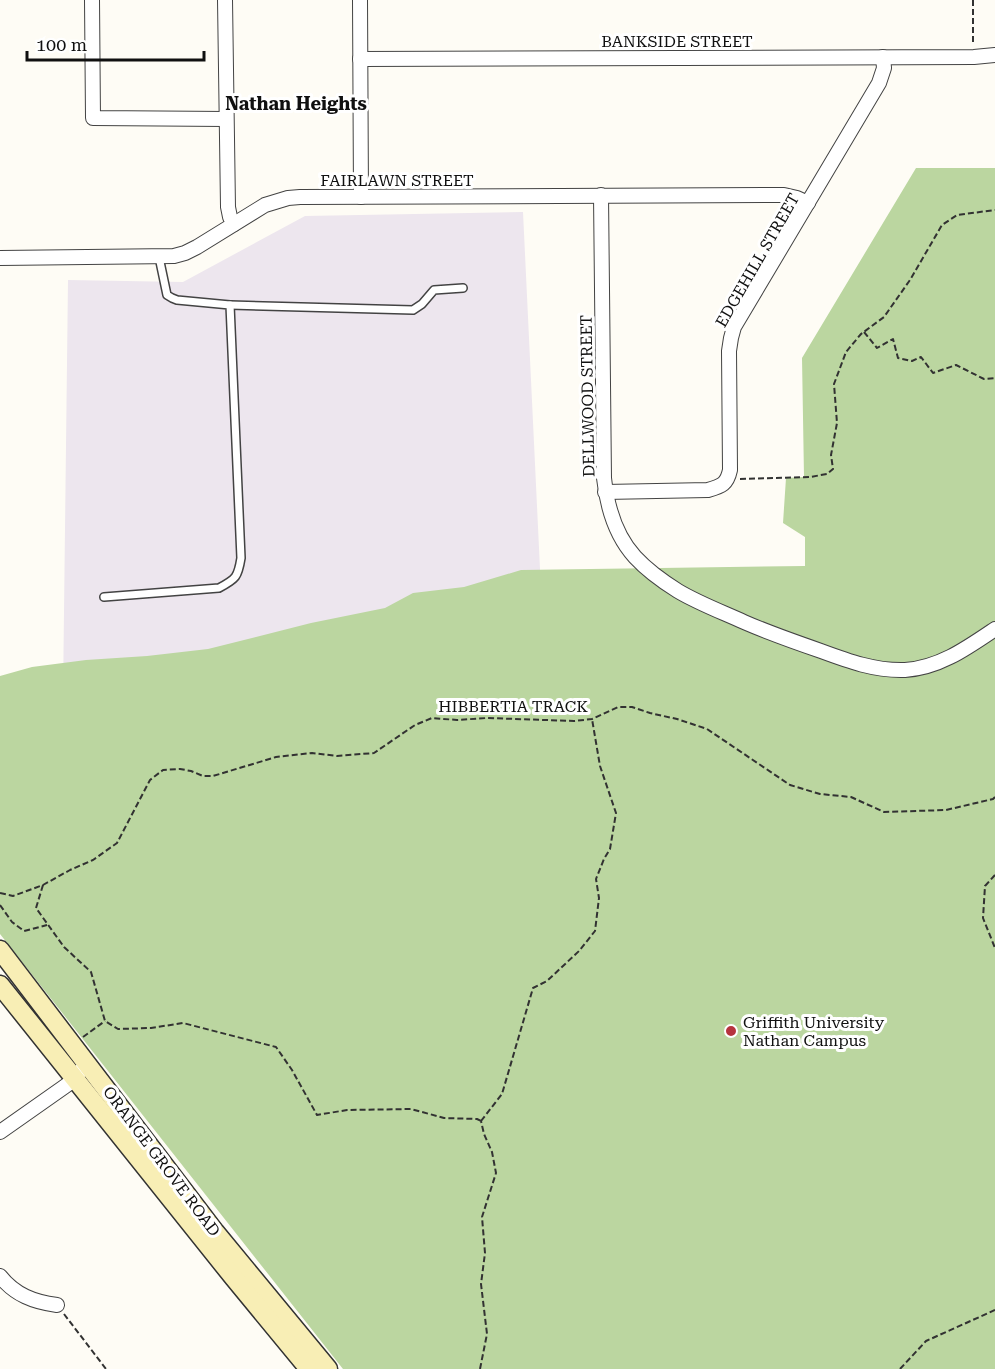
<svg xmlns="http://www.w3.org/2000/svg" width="995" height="1369" font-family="'Roboto Serif',serif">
  <rect width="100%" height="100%" fill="#fefcf5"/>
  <polygon fill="#ede6ee" points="523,212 540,569 543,692 63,695 68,280 183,282 305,216"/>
  <polygon fill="#bbd6a0" points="916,168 995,168 995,1369 343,1369 0,934 0,676 32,667 86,660 147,656 208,649 311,623 385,608 413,593 464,587 521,570 805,566 805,537 783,523 786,478 804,477 802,358"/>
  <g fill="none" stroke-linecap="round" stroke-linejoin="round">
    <g stroke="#434343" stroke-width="10">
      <g id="lane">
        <polyline points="230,305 413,310 422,304 434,290 463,288"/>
        <path d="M104 597 219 588C236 579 238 577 241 558L230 305 177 300 172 298 167 295 159 257"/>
      </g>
    </g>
    <g stroke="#434343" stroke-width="16">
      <g id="street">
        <polyline points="92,0 93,118 226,119"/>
        <polyline points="225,0 228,207 230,217 234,224"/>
        <polyline points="360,0 361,197"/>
        <polyline points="360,59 974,57 995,55"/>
        <path d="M601 195 604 478C607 506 615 535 635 557 647 570 662 581 678 591 698 603 722 612 744 622 769 633 795 642 821 651 848 661 875 671 905 670 939 668 967 648 995 629"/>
        <polyline points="0,258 174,256 185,253 197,247 265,205 288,198 300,197 784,195 797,198 808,203"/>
        <path d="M605 492 708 490C722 486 727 484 730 470L729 351 731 338 734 327 879 83 884 68 883 57"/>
        <polyline points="0,1132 64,1087 75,1079 80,1071"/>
        <path d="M0 1276C15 1295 34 1302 57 1305"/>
      </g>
    </g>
    <g stroke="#323232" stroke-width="21">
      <g id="secondary">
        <polyline points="0,950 215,1232 328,1369"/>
        <polyline points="0,985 234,1278 309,1369"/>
      </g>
    </g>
    <g stroke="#323232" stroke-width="2" stroke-dasharray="6 3" stroke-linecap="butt">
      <polyline points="973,0 973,45"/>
      <polyline points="864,332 877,348 893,339 898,358 912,361 921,357 933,373 956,365 984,379 995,378"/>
      <polyline points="740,479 810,477 827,474 833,469 831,455 837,423 834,384 846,352 861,334 884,317 910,280 942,225 957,215 995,210"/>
      <polyline points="995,875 985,886 983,918 995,948"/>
      <polyline points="43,885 36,908 64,947 91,972 105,1021 118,1029 151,1028 183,1023 276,1047 292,1070 317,1115 347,1110 411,1109 444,1118 477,1119 481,1121"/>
      <polyline points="0,893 13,896 43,885 70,870 93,860 117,843 150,780 163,770 180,769 191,771 203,776 213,776 276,757 312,753 337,756 374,753 415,725 432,718 457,720 487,718 574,721 592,719 618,707 632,707 650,713 677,719 707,729 790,785 820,794 851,797 884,812 946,810 993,799 995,797"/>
      <polyline points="0,905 12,922 24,931 47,925"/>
      <polyline points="83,1037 105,1021"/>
      <polyline points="481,1121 502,1094 533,988 547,981 579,951 595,931 599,898 596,879 604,859 610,849 616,813 600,766 592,719"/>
      <polyline points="64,1314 106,1369"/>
      <polyline points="480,1369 487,1334 481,1284 485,1253 482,1217 496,1173 492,1152 484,1134 481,1121"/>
      <polyline points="900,1369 926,1341 995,1310"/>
    </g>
    <use href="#lane" stroke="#fff" stroke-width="7"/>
    <use href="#street" stroke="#fff" stroke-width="14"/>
    <use href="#secondary" stroke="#f8eeb5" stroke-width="18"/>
  </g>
  <circle fill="#b6333e" stroke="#fff" stroke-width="2" cx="731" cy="1031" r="6"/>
  <g text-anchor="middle" stroke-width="6" stroke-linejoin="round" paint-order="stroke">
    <g font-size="16" fill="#101010" stroke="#fff">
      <text x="677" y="47">BANKSIDE STREET</text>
      <text x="397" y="186">FAIRLAWN STREET</text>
      <text transform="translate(757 260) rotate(-60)" y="6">EDGEHILL STREET</text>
      <text transform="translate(587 396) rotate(-91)" y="6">DELLWOOD STREET</text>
      <text x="513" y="712">HIBBERTIA TRACK</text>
      <text transform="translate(162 1161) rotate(53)" y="6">ORANGE GROVE ROAD</text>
    </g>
    <g font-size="16" fill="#101010" stroke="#fff" text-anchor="start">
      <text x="743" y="1028">Griffith University<tspan x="743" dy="18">Nathan Campus</tspan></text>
    </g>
    <g font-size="18" font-weight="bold" fill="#101010" stroke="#fff">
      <text x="296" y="110">Nathan Heights</text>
    </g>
  </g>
  <path d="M27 51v9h177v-9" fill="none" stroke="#101010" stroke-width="3"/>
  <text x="36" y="51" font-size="18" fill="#101010" stroke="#ffffff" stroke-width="4.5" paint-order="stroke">100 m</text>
</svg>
